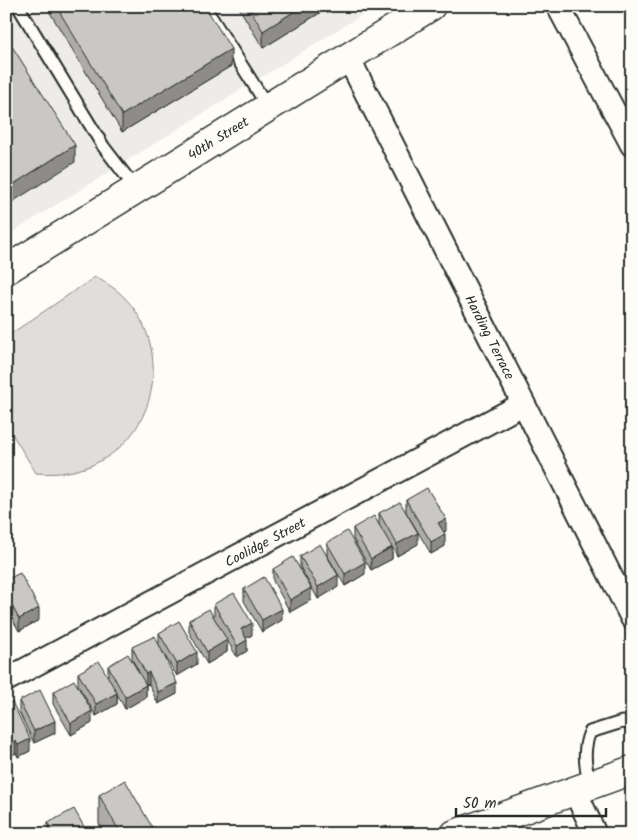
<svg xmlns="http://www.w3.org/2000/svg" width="638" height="840" font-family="Kalam,sans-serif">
  <rect width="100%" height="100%" fill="#fdfcf7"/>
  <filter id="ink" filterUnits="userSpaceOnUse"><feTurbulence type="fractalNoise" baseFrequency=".02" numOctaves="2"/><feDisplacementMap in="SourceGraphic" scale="10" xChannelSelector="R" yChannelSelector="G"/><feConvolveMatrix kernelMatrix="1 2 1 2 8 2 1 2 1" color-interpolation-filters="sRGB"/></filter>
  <g filter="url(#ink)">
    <polygon fill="#edece8" points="6,6 376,6 6,236"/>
    <path fill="#dfdeda" stroke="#858482" d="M95 277C105 282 115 288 123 296 171 343 160 428 102 460 81 472 59 475 36 473L6 424V337Z"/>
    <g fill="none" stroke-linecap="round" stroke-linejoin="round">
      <g stroke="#2b2b2b" stroke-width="15">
        <g id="service">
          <polyline points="18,6 103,146 136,189"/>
          <polyline points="204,6 268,107"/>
          <path d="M589 785C586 767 582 750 590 732L622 722 632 724"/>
        </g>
      </g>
      <g stroke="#2b2b2b" stroke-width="26">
        <g id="minor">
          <polyline points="558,6 632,145"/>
          <polyline points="348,57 632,618"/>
          <polyline points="6,680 523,404"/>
          <polyline points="575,791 595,834"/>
        </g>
      </g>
      <g stroke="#2b2b2b" stroke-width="31">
        <polyline id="tertiary" points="6,270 431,6"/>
      </g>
      <g stroke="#2b2b2b" stroke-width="31">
        <polyline id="secondary" points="455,834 632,770"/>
      </g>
      <use href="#service" stroke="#fdfcf7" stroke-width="11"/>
      <use href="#minor" stroke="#fdfcf7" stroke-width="22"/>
      <use href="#tertiary" stroke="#fdfcf7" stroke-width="28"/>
      <use href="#secondary" stroke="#fdfcf7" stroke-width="28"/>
    </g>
    <g fill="#adaca9" stroke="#2b2b2b">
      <polygon points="46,6 205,6 231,66 122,132"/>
      <polygon points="238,6 331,6 263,48"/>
      <polygon points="406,500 446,531 443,532 445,546 431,554 406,512"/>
      <polygon points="379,513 418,544 397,556 392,547 392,559 371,570 353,539 353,528 379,525"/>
      <polygon points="327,543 365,574 345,586 327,555"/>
      <polygon points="300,556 338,587 318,599 300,567"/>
      <polygon points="273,569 311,600 290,612 273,581"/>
      <polygon points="6,580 39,620 19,631 6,607"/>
      <polygon points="244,589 282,620 262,632 244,601"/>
      <polygon points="214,604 252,635 246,638 247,651 237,657 227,640 227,652 207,664 189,632 189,620 214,616"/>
      <polygon points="159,633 197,664 177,676 162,651 177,694 158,704 149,684 146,685 146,697 125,709 117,694 117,704 96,716 78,685 78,673 108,676 108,666 140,674 132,659 132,647 159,643"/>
      <polygon points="53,692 92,723 71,735 53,704"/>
      <polygon points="19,701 55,733 34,743 19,712"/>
      <polygon points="6,704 30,751 18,757 16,753 8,757 6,754"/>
      <polygon points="99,795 156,834 105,834 99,824"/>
      <polygon points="48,823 88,834 48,834"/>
    </g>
    <g fill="#8d8c89" stroke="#2b2b2b">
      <polygon points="303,6 331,6 263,48 263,31"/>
      <polygon points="231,49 231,66 122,132 122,115"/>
      <polygon points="75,145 75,162 6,206 6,189"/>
      <polygon points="446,519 446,531 438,535 438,523"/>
      <polygon points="418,533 418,544 397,556 397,544"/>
      <polygon points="445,534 445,546 431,554 431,542"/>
      <polygon points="392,547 392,559 371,570 371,559"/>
      <polygon points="365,562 365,574 345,586 345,574"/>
      <polygon points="338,575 338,587 318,599 318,587"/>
      <polygon points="311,588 311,600 290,612 290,600"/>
      <polygon points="39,608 39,620 19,631 19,619"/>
      <polygon points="282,609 282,620 262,632 262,620"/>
      <polygon points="10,623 10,635 6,637 6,625"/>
      <polygon points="252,623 252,635 241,641 241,629"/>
      <polygon points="227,640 227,652 207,664 207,652"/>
      <polygon points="247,640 247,651 237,657 237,646"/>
      <polygon points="197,652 197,664 177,676 177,664"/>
      <polygon points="149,672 149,684 146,685 146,674"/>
      <polygon points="177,683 177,694 158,704 158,692"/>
      <polygon points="146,685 146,697 125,709 125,697"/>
      <polygon points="117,693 117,704 96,716 96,704"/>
      <polygon points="92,711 92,723 71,735 71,723"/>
      <polygon points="55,721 55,733 34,743 34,731"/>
      <polygon points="30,739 30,751 18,757 18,745"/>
      <polygon points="16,741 16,753 8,757 8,745"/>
    </g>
    <g fill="#c9c8c4" stroke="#2b2b2b">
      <polygon points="56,6 205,6 231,49 122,115"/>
      <polygon points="248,6 303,6 263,31"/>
      <polygon points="6,37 75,145 6,189"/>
      <polygon points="427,488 446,519 438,523 445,534 431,542 406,500"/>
      <polygon points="400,502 418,533 397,544 379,513"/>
      <polygon points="374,516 392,547 371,559 353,528"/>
      <polygon points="347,531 365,562 345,574 327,543"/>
      <polygon points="320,544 338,575 318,587 300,556"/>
      <polygon points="293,557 311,588 290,600 273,569"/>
      <polygon points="20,573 39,608 19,619 6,595 6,580"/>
      <polygon points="264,577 282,609 262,620 244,589"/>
      <polygon points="234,593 252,623 241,629 247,640 237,646 214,604"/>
      <polygon points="209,609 227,640 207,652 189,620"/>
      <polygon points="6,616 10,623 6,625"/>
      <polygon points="179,621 197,652 177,664 159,633"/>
      <polygon points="155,636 177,683 158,692 149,672 146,674 132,647"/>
      <polygon points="128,654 146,685 125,697 108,666"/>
      <polygon points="99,661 117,693 96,704 78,673"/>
      <polygon points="74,680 92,711 71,723 53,692"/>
      <polygon points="40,690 55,721 34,731 19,701"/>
      <polygon points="12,702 30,739 18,745 16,741 8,745 6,742 6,704"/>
      <polygon points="125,780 156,834 121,834 99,795"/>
      <polygon points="74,809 88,834 53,834 48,823"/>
    </g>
  </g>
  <g text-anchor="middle" stroke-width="4" stroke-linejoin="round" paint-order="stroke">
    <g font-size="14" fill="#2b2b2b" stroke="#fdfcf7">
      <text transform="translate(218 138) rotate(-32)" y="5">40th Street</text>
      <text transform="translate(490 337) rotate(63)" y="5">Harding Terrace</text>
      <text transform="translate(265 542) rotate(-28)" y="5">Coolidge Street</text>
    </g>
  </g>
  <rect width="638" height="840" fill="none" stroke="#fdfcf7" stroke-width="25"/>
  <rect x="12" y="12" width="613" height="815" fill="none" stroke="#2b2b2b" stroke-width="2" filter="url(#ink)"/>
  <path d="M456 808v8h150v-8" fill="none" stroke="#2b2b2b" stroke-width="2.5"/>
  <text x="463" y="808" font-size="15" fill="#2b2b2b" stroke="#fdfcf7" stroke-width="4" paint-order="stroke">50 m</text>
</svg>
